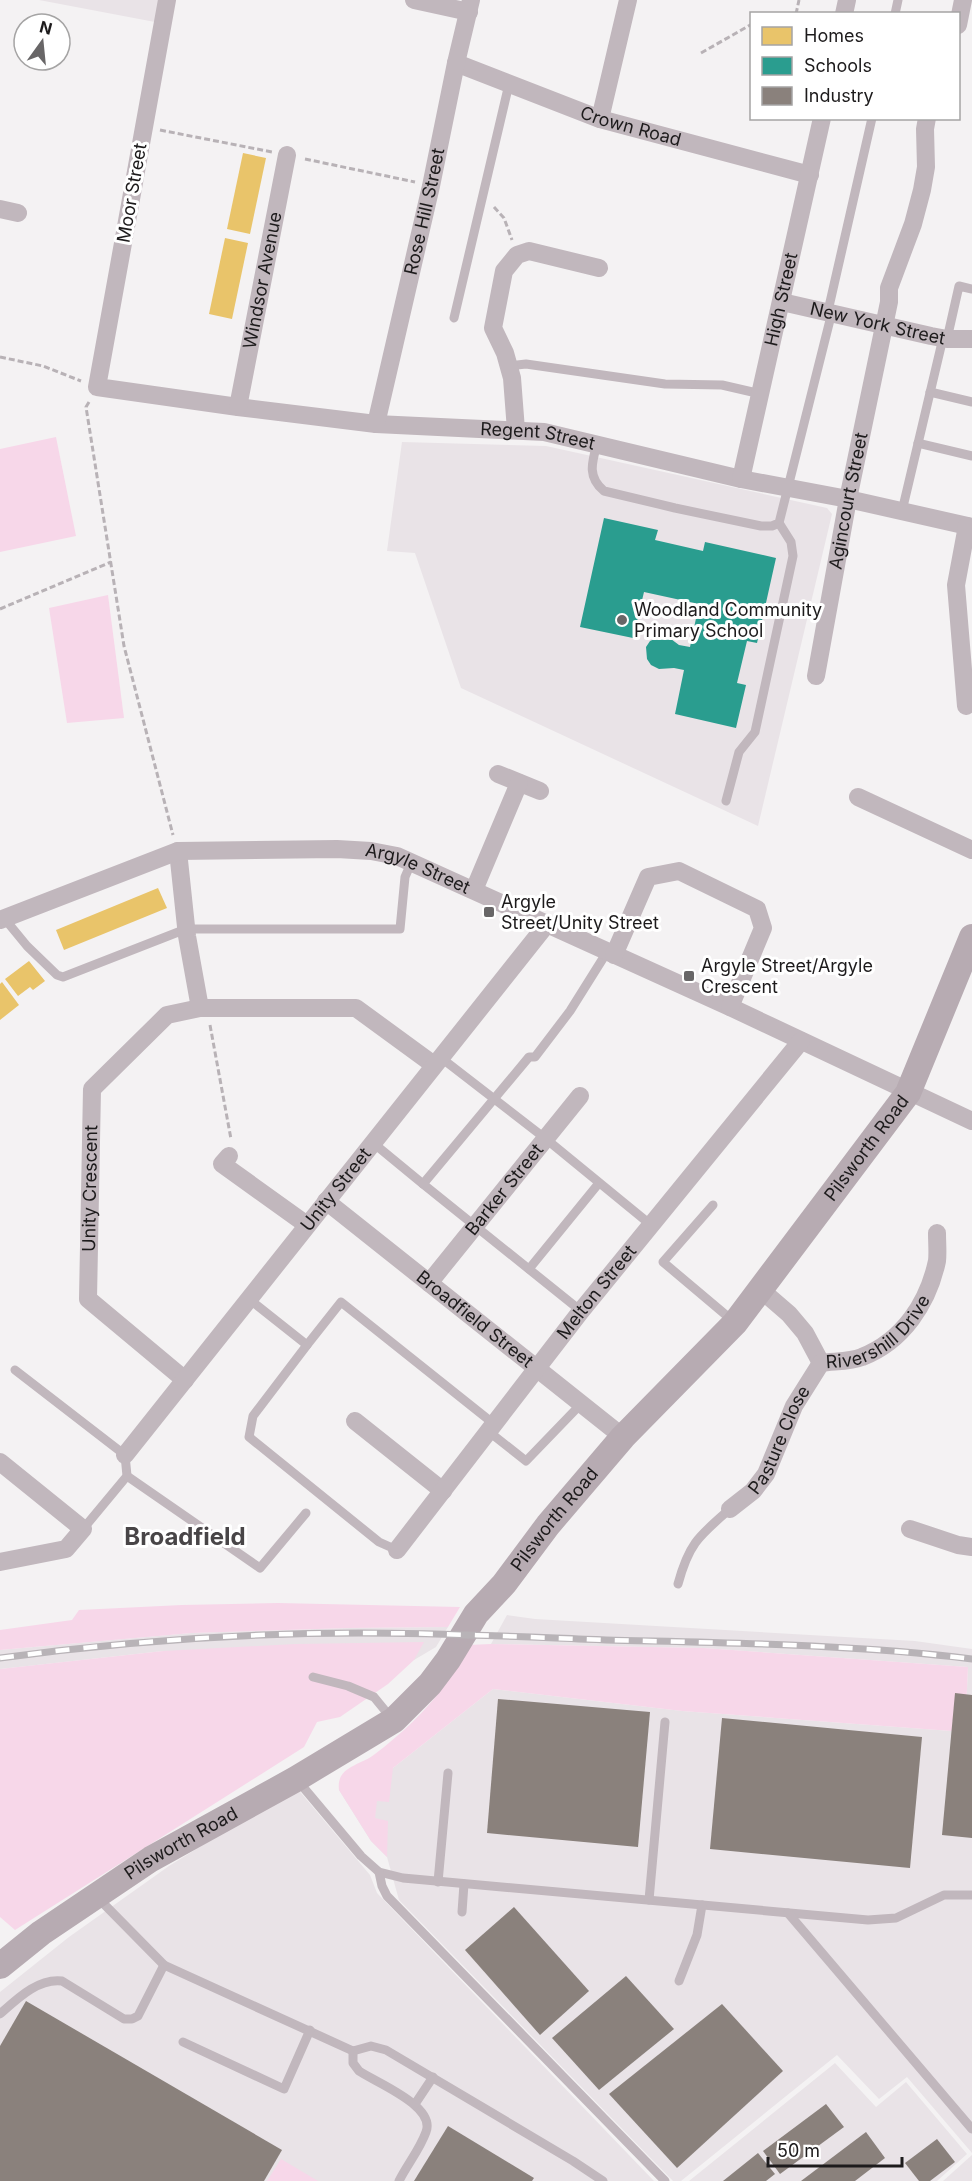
<svg xmlns="http://www.w3.org/2000/svg" width="972" height="2181" font-family="Inter,sans-serif">
  <rect width="100%" height="100%" fill="#f4f2f3"/>
  <g fill="#e9e3e7">
    <polygon points="39,0 159,0 155,22"/>
    <polygon points="402,442 546,446 827,508 832,514 758,826 461,688 415,553 387,551"/>
    <polygon points="507,1615 535,1619 915,1641 972,1649 972,2153 907,2077 879,2099 837,2055 681,2181 673,2181 399,1900 387,1857 371,1841 339,1790 393,1768 493,1689 682,1711 965,1732 968,1667 704,1648 491,1644"/>
    <polygon points="448,1627 436,1647 414,1660 163,1651 0,1669 0,1650 192,1633 349,1628"/>
    <polygon points="296,1787 370,1875 377,1893 654,2181 0,2181 0,1992 69,1937 169,1866"/>
    <polygon points="835,2063 876,2107 906,2082 967,2154 937,2181 689,2181"/>
    <polygon points="972,2155 972,2181 943,2181"/>
  </g>
  <g fill="#f7d7e9">
    <polygon points="56,437 76,536 0,552 0,449"/>
    <polygon points="108,595 124,718 67,723 49,608"/>
    <polygon points="278,1603 460,1607 448,1627 349,1628 192,1633 0,1650 0,1630 72,1620 79,1610 182,1605"/>
    <polygon points="424,1642 414,1660 388,1684 340,1717 317,1722 304,1747 15,1930 0,1917 0,1669 163,1651 295,1644"/>
    <path d="M491 1644 704 1648 968 1667 965 1732 682 1711 493 1689 393 1768 389 1802 377 1801 375 1818 388 1821 387 1857 371 1841 339 1790C336 1766 360 1766 375 1754 400 1735 426 1711 445 1685 454 1673 461 1658 468 1645Z"/>
    <polygon points="281,2159 318,2181 267,2181"/>
  </g>
  <g fill="#e9c46a">
    <polygon points="243,153 266,158 250,234 227,229"/>
    <polygon points="225,238 248,243 232,319 209,314"/>
    <polygon points="158,888 167,908 64,950 56,930"/>
    <polygon points="29,961 45,981 33,990 30,987 18,996 5,979"/>
    <polygon points="2,982 19,1005 0,1020 0,984"/>
  </g>
  <polygon fill="#2a9d8f" points="604,518 658,530 655,540 703,551 705,542 776,558 757,643 747,641 737,683 746,685 736,728 675,714 684,670 674,668 659,669 651,665 647,659 646,647 650,641 659,637 667,636 679,645 690,647 699,604 644,592 633,638 580,627"/>
  <g fill="#8a817c">
    <polygon points="955,1693 972,1695 972,1838 942,1835"/>
    <polygon points="498,1699 650,1712 638,1847 487,1833"/>
    <polygon points="722,1718 922,1737 910,1868 710,1849"/>
    <polygon points="514,1907 589,1991 540,2035 465,1950"/>
    <polygon points="626,1976 674,2029 599,2090 552,2038"/>
    <polygon points="26,2001 282,2150 264,2181 0,2181 0,2046"/>
    <polygon points="722,2004 783,2071 677,2168 609,2094"/>
    <polygon points="826,2104 844,2127 780,2174 763,2151"/>
    <polygon points="448,2126 534,2178 532,2181 414,2181"/>
    <polygon points="866,2132 885,2158 855,2181 801,2181"/>
    <polygon points="937,2139 955,2162 930,2181 919,2181 905,2163"/>
    <polygon points="758,2153 775,2174 766,2181 723,2181"/>
  </g>
  <g fill="none" stroke-linecap="round" stroke-linejoin="round">
    <g stroke="#b8b2b6" stroke-width="3" stroke-dasharray="6 3" stroke-linecap="butt">
      <polyline points="796,14 799,0"/>
      <polyline points="701,53 752,24"/>
      <polyline points="160,130 272,152"/>
      <polyline points="305,159 415,182"/>
      <polyline points="494,207 504,218 512,240"/>
      <polyline points="0,357 43,366 81,381"/>
      <polyline points="89,402 86,407 124,646 173,835"/>
      <polyline points="0,609 111,562"/>
      <polyline points="210,1025 231,1139"/>
    </g>
    <g stroke="#c1b7bd" stroke-width="9">
      <polyline points="895,14 898,0"/>
      <polyline points="828,311 872,118"/>
      <polyline points="454,318 509,84"/>
      <polyline points="947,339 959,286 972,289"/>
      <polyline points="508,366 526,364 665,384 722,385 761,394"/>
      <polyline points="930,392 972,402"/>
      <polyline points="918,443 972,456"/>
      <path d="M597 444C592 462 587 477 604 491L675 508 761 526H772L779 523 832 312"/>
      <polyline points="902,511 943,338"/>
      <polyline points="726,801 739,752 755,732 793,556 791,542 779,523"/>
      <polyline points="4,918 27,946 57,975 63,977 186,929 400,929 405,877 412,861"/>
      <polyline points="440,1057 546,1139 651,1225"/>
      <polyline points="372,1142 423,1184 529,1057 535,1057 570,1011 607,952"/>
      <polyline points="423,1184 581,1311"/>
      <polyline points="713,1205 663,1262 733,1321"/>
      <polyline points="529,1269 599,1183"/>
      <polyline points="249,1299 307,1345 341,1302 494,1424"/>
      <polyline points="307,1345 253,1416 249,1437 379,1542 397,1550"/>
      <polyline points="15,1370 125,1455 127,1476 83,1529"/>
      <polyline points="488,1431 526,1461 581,1404"/>
      <polyline points="127,1476 260,1568 306,1513"/>
      <path d="M678 1584C689 1543 699 1536 730 1509"/>
      <polyline points="313,1677 348,1686 374,1697 392,1719"/>
      <polyline points="298,1781 361,1856 379,1872 403,1878 868,1920 896,1918 944,1895 972,1895"/>
      <polyline points="379,1872 382,1886 387,1896 665,2181"/>
      <polyline points="438,1882 448,1773"/>
      <polyline points="98,1898 164,1965 353,2051 371,2046 386,2050 573,2161 603,2181"/>
      <polyline points="649,1900 665,1722"/>
      <polyline points="462,1912 464,1884"/>
      <polyline points="788,1913 972,2129"/>
      <polyline points="679,1981 697,1935 702,1905"/>
      <path d="M0 2014C17 1999 38 1978 62 1981L124 2019H132L138 2016 164 1965"/>
      <polyline points="183,2042 284,2089 310,2030"/>
      <path d="M353 2051V2063L359 2071C377 2083 436 2106 426 2132 420 2149 407 2165 399 2181"/>
      <polyline points="415,2104 433,2077"/>
    </g>
    <g stroke="#c1b7bd" stroke-width="18">
      <path id="s1" d="M167 0 97 387 238 407 376 424 544 432 741 479 848 499 972 527"/>
      <polyline points="414,0 469,12"/>
      <polyline points="844,14 847,0"/>
      <polyline points="958,25 963,0"/>
      <path id="s2" d="M456 63 600 119 810 175"/>
      <polyline points="600,119 628,0"/>
      <polyline points="0,209 18,213"/>
      <path id="s3" d="M782 302 931 336 947 339H972"/>
      <path id="s4" d="M238 407 287 155"/>
      <path id="s5" d="M376 424 431 186 456 63 471 0"/>
      <polyline points="516,430 512,378 505,353 493,328 504,271 517,255 529,251 599,268"/>
      <path id="s6" d="M741 479 822 118"/>
      <path id="s7" d="M816 676 848 499 889 302V288L913 224 922 190 926 167 925 129 927 118"/>
      <polyline points="966,706 956,585 967,526"/>
      <polyline points="498,774 540,791"/>
      <polyline points="858,797 972,850"/>
      <polyline points="178,851 187,936 200,1008"/>
      <polyline points="474,890 519,783"/>
      <path id="s8" d="M0 920 178 851 337 849 371 851 397 856 730 1007 972 1121"/>
      <polyline points="614,955 648,877 679,871 757,909 763,928 730,1007"/>
      <polyline points="229,1156 222,1164 307,1225"/>
      <path id="s9" d="M326 1201 623 1437"/>
      <path id="s10" d="M429 1283 580 1096"/>
      <polyline points="760,1289 789,1314 805,1333 821,1363"/>
      <path id="s11" d="M821 1363C833 1361 850 1362 862 1357 903 1341 928 1303 937 1261 938 1253 937 1243 937 1233"/>
      <path id="s12" d="M185 1380 88 1299 92 1089 167 1015 200 1008H356L434 1065"/>
      <polyline points="355,1421 443,1491"/>
      <path id="s13" d="M125 1455 547 924"/>
      <polyline points="0,1462 83,1529 66,1549 0,1562"/>
      <path id="s14" d="M730 1509 753 1491 766 1474 794 1406 821 1363"/>
      <polyline points="910,1529 958,1545 972,1547"/>
      <path id="s15" d="M397 1550 581 1311 801 1041"/>
    </g>
    <path stroke="#b7abb2" stroke-width="26" id="s16" d="M0 1966 41 1933 151 1859 296 1779 394 1720 430 1684 448 1660 476 1614 504 1584 548 1525 623 1437 735 1323 908 1093 972 937"/>
    <g stroke="#b8b3b7" stroke-width="7">
      <path id="rail" d="M0 1658C119 1642 241 1633 361 1633 443 1633 524 1637 606 1640 728 1643 851 1644 972 1659"/>
    </g>
    <use href="#rail" stroke="#fff" stroke-width="4.5" stroke-dasharray="14" stroke-linecap="butt"/>
  </g>
  <g fill="#686667" stroke="#fff" stroke-width="2">
    <circle cx="622" cy="620" r="6"/>
    <rect x="483" y="906" width="12" height="12" rx="3"/>
    <rect x="683" y="970" width="12" height="12" rx="3"/>
  </g>
  <g text-anchor="middle" stroke-width="6" stroke-linejoin="round" paint-order="stroke">
    <g font-size="18" fill="#1d1b1c" stroke="#fff">
      <text dy="6" stroke="none"><textPath href="#s2" startOffset="186">Crown Road</textPath></text>
      <text transform="translate(132 193) rotate(-80)" y="6">Moor Street</text>
      <text dy="6" stroke="none"><textPath href="#s5" startOffset="218">Rose Hill Street</textPath></text>
      <text dy="6" stroke="none"><textPath href="#s4" startOffset="129">Windsor Avenue</textPath></text>
      <text dy="6" stroke="none"><textPath href="#s6" startOffset="184">High Street</textPath></text>
      <text dy="6" stroke="none"><textPath href="#s3" startOffset="98">New York Street</textPath></text>
      <text dy="6" stroke="none"><textPath href="#s1" startOffset="837">Regent Street</textPath></text>
      <text dy="6" stroke="none"><textPath href="#s7" startOffset="178">Agincourt Street</textPath></text>
      <text dy="6" stroke="none"><textPath href="#s8" startOffset="434">Argyle Street</textPath></text>
      <text dy="6" stroke="none"><textPath href="#s16" startOffset="1209">Pilsworth Road</textPath></text>
      <text dy="6" stroke="none"><textPath href="#s12" startOffset="237">Unity Crescent</textPath></text>
      <text dy="6" stroke="none"><textPath href="#s13" startOffset="339">Unity Street</textPath></text>
      <text dy="6" stroke="none"><textPath href="#s10" startOffset="120">Barker Street</textPath></text>
      <text dy="6" stroke="none"><textPath href="#s15" startOffset="326">Melton Street</textPath></text>
      <text dy="6" stroke="none"><textPath href="#s9" startOffset="190">Broadfield Street</textPath></text>
      <text dy="6" stroke="none"><textPath href="#s11" startOffset="68">Rivershill Drive</textPath></text>
      <text dy="6" stroke="none"><textPath href="#s14" startOffset="87">Pasture Close</textPath></text>
      <text dy="6" stroke="none"><textPath href="#s16" startOffset="723">Pilsworth Road</textPath></text>
      <text dy="6" stroke="none"><textPath href="#s16" startOffset="219">Pilsworth Road</textPath></text>
    </g>
    <g font-size="18" fill="#1d1b1c" stroke="#fff" text-anchor="start">
      <text x="634" y="616">Woodland Community<tspan x="634" dy="21">Primary School</tspan></text>
      <text x="501" y="908">Argyle<tspan x="501" dy="21">Street/Unity Street</tspan></text>
      <text x="701" y="972">Argyle Street/Argyle<tspan x="701" dy="21">Crescent</tspan></text>
    </g>
    <g font-size="24" font-weight="bold" fill="#484547" stroke="#fff">
      <text x="185" y="1545">Broadfield</text>
    </g>
  </g>
  <rect x="750" y="12" width="210" height="108" fill="#ffffff" stroke="#a5a4a4" stroke-width="1.5"/>
  <rect x="762" y="27" width="30" height="18" fill="#e9c46a" stroke="#a5a4a4" stroke-width="1.5"/>
  <text x="804" y="42" font-size="18" fill="#1d1b1c">Homes</text>
  <rect x="762" y="57" width="30" height="18" fill="#2a9d8f" stroke="#a5a4a4" stroke-width="1.5"/>
  <text x="804" y="72" font-size="18" fill="#1d1b1c">Schools</text>
  <rect x="762" y="87" width="30" height="18" fill="#8a817c" stroke="#a5a4a4" stroke-width="1.5"/>
  <text x="804" y="102" font-size="18" fill="#1d1b1c">Industry</text>
  <g transform="translate(42 42) rotate(15)"><circle r="28" fill="#ffffff" stroke="#a5a4a4" stroke-width="1.5"/>
  <path d="M0-4.5L10 22L0 15L-10 22Z" fill="#686667"/>
  <text y="-9" font-size="16" font-weight="bold" text-anchor="middle" fill="#1d1b1c">N</text>
  </g>
  <path d="M768 2157v9h134v-9" fill="none" stroke="#1d1b1c" stroke-width="3"/>
  <text x="777" y="2157" font-size="18" fill="#1d1b1c" stroke="#ffffff" stroke-width="4.5" paint-order="stroke">50 m</text>
</svg>
